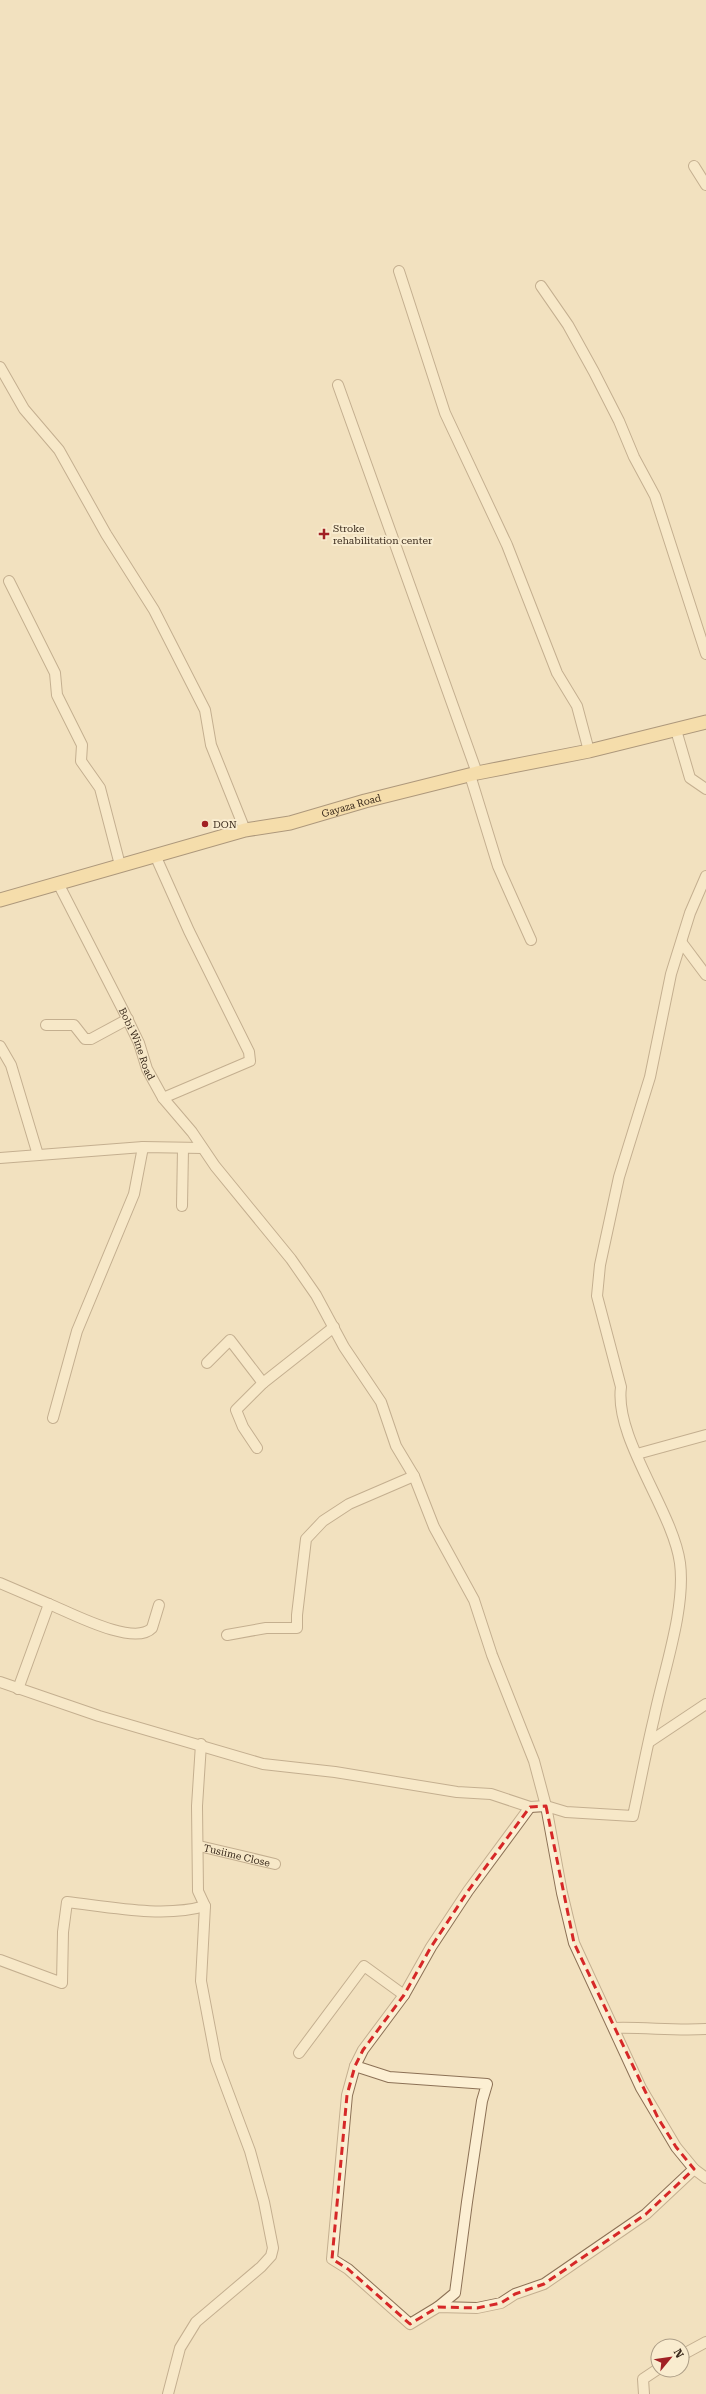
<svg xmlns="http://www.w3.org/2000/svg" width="706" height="2394" font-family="'Roboto Serif',serif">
  <rect width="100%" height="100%" fill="#f2e1bf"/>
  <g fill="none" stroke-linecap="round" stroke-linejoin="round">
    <g stroke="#8c7156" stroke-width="12">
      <g id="minor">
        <polyline points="694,166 706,185"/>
        <polyline points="399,271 445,413 507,545 557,673 577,706 589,751"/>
        <polyline points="541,286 568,325 594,372 619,421 634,457 655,496 706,654"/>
        <polyline points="0,367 24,409 59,450 106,534 154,610 205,710 211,745 245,830"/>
        <polyline points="338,385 477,773"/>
        <polyline points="9,581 55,673 57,695 82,745 81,761 100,788 120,865"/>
        <polyline points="676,730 690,778 706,789"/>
        <polyline points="470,775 498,866 531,940"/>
        <polyline points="155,855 189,931 249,1052 250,1061 163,1098"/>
        <path id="s1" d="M59 885 123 1010 139 1043 147 1069 163 1098 192 1132 215 1166 291 1259 316 1295 344 1347 381 1402 396 1446 414 1476 434 1527 474 1600 492 1655 534 1761 546 1806 562 1893 574 1943 641 2088 676 2147 694 2169 706 2178"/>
        <polyline points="682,943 706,975"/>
        <polyline points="46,1025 74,1025 85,1039 91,1039 128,1019"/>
        <polyline points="0,1046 11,1065 38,1155"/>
        <polyline points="0,1158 143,1147 202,1148"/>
        <polyline points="182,1206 183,1149"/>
        <polyline points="207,1363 230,1340 263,1383 334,1327"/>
        <polyline points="53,1418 77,1331 134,1194 143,1147"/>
        <polyline points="257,1448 243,1427 236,1410 263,1383"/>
        <polyline points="637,1454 706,1435"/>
        <polyline points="0,1583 49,1604 18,1689"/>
        <path d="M49 1604C69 1612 134 1647 152 1628L159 1605"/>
        <polyline points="227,1635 266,1628 297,1628 297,1615 306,1539 323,1521 349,1504 414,1476"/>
        <path d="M0 1682 99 1716 263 1764 335 1772 457 1792 491 1794 530 1807 546 1806 566 1812 633 1816C640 1784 646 1751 654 1718 663 1673 686 1609 680 1563 673 1511 614 1438 621 1387L597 1296 600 1265 619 1177 650 1077 671 974 690 913 706 876"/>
        <polyline points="649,1742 706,1704"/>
        <polyline points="530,1807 468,1891 431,1947 404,1995 363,2050 355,2066 347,2095 332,2259 348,2269 410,2324 438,2307 477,2308 501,2303 515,2294 544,2284 646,2214 694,2169"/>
        <path id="s2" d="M199 1846 275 1864"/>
        <path d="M0 1960 62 1983 63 1932 67 1902C110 1907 164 1918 205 1906"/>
        <path d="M614 2028C645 2027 675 2031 706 2029"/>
        <polyline points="299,2053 364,1966 404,1995"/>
        <polyline points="355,2066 389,2077 487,2084 482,2101 467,2202 455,2293 438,2307"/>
        <polyline points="682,2355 706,2342"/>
        <polyline points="168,2394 180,2348 196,2322 261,2267 271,2256 273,2248 264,2202 250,2151 216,2060 201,1981 205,1906 198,1891 197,1806 201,1744"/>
        <polyline points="644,2394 643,2379 658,2369"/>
      </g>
    </g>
    <g stroke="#5a3f2a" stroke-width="15">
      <g id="major">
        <path id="s3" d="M0 900 245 830 290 823 365 801 477 773 589 751 706 722"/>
      </g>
    </g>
    <use href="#minor" stroke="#fcefd3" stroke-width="10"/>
    <use href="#major" stroke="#f9d793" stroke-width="13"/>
  </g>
  <path d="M0 0H706V2394H0ZM546 1806 574 1943 658 2118 676 2147 694 2169 646 2214 544 2284 515 2294 501 2303 477 2308 438 2307 410 2324 348 2269 332 2259 347 2095 355 2066 363 2050 404 1995 431 1947 468 1891 530 1807Z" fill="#f2e1bf" fill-opacity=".55" fill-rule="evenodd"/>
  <path fill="none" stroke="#d62828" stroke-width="3" stroke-dasharray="8 5" stroke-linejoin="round" d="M546 1806 574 1943 658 2118 676 2147 694 2169 646 2214 544 2284 515 2294 501 2303 477 2308 438 2307 410 2324 348 2269 332 2259 347 2095 355 2066 363 2050 404 1995 431 1947 468 1891 530 1807Z"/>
  <g fill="#a12024" stroke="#f9eccf" stroke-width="1.5">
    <path d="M322 528h4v4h4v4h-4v4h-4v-4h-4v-4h4z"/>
    <circle cx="205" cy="824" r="4"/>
  </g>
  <g text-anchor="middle" stroke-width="4" stroke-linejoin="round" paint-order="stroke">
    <g font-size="10" fill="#3a2a1c" stroke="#f9eccf" text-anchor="start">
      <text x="333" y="532">Stroke<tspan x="333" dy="12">rehabilitation center</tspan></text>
      <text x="213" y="828">DON</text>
    </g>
    <g font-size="10" fill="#3a2a1c" stroke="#f9eccf">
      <text dy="4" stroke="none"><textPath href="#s3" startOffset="364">Gayaza Road</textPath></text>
      <text dy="4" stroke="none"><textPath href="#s1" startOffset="177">Bobi Wine Road</textPath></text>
      <text dy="4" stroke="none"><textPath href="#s2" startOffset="39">Tusiime Close</textPath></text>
    </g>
  </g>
  <g transform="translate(670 2358) rotate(61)"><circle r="19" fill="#f9eccf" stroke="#ad9e87"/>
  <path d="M0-3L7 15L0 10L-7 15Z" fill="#a12024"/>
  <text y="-6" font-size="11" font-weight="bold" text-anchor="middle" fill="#3a2a1c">N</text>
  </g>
</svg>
